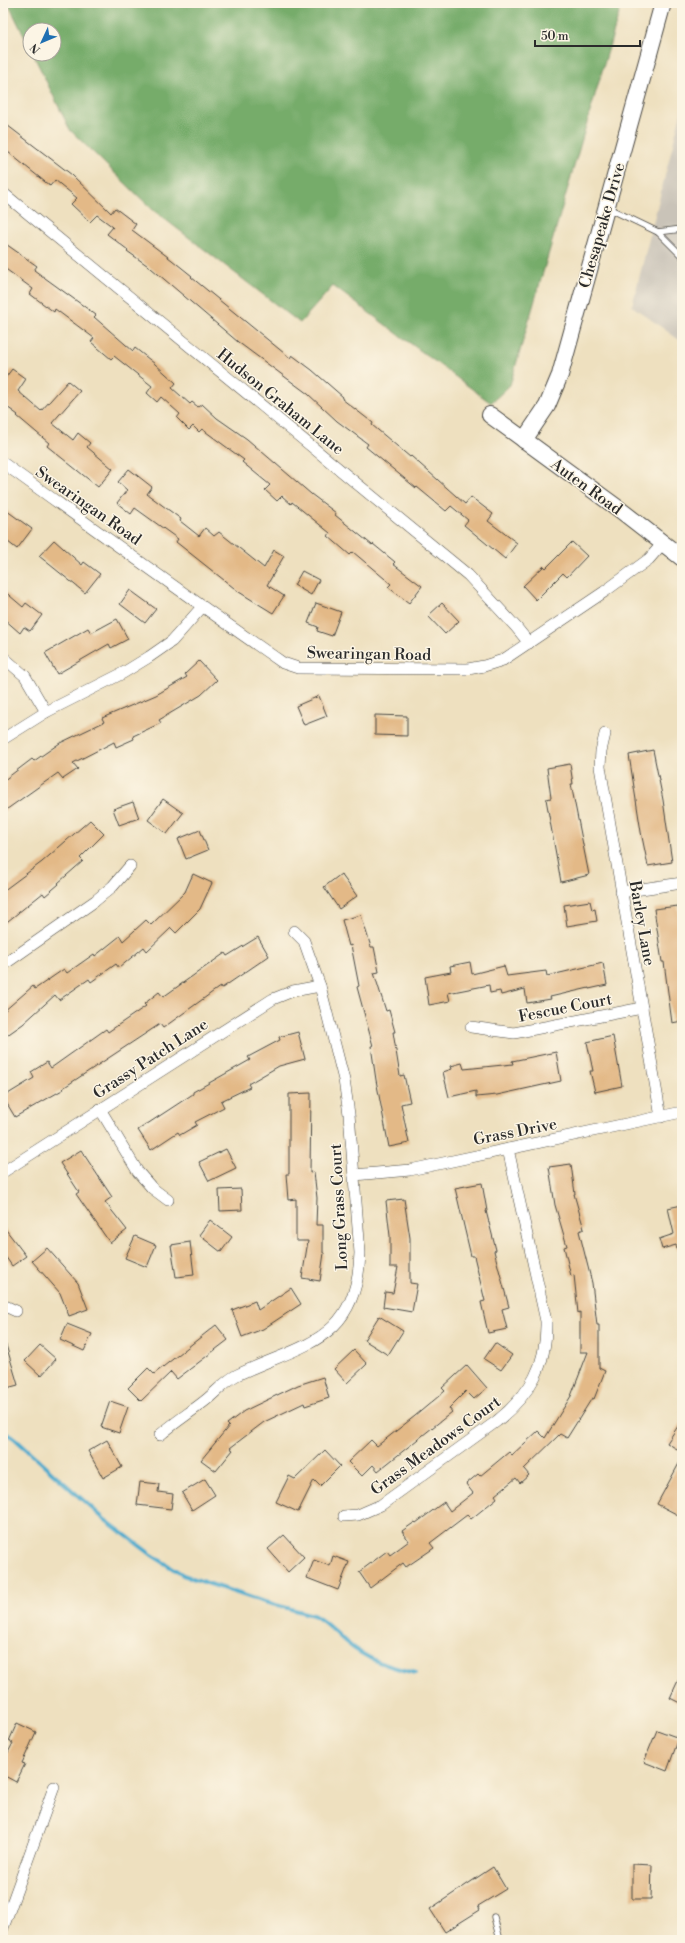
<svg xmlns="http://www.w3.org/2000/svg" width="685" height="1943" font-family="'Libre Bodoni',serif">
  <rect width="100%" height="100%" fill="#fcf5e5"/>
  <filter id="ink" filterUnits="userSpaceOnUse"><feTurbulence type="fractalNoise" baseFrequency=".025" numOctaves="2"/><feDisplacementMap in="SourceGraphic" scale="8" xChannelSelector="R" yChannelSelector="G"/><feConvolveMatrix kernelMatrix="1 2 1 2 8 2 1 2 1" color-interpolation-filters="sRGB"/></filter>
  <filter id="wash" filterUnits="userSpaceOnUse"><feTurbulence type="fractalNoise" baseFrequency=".012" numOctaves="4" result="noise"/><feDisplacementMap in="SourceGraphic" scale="16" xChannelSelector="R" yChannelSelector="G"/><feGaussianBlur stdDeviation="0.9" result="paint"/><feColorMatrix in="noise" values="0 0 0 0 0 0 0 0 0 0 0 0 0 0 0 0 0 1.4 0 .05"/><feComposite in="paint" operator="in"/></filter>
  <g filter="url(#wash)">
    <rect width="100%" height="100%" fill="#eee0bf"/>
    <polygon fill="#c9c3b8" points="682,109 682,342 632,306"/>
    <polygon fill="#76ac6a" stroke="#506c4a" points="8,3 622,3 510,385 491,403 333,286 300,323 153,210 70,130 33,54 54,54 54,30 30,30 30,48"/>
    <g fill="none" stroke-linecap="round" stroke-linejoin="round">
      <path stroke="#4fabcd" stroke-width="4" d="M3 1431 14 1438 104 1519 152 1555 183 1575 261 1601 313 1615C326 1621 336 1634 347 1643 367 1660 390 1667 415 1673"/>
    </g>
    <g id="blocks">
      <g fill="#e3b987">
        <polygon points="3,122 72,175 111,213 115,208 136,224 132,230 172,260 192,276 191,277 290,358 292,355 312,370 343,397 342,399 373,423 372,425 410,457 411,456 465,504 471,497 493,514 488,521 517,543 505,559 464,525 468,520 451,506 446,511 417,487 416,488 366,447 368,444 337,421 308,394 238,342 151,268 127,251 128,250 107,234 113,227 97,215 90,222 71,204 77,198 55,180 50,186 3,148"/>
        <polygon points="3,242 37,266 34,270 96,315 94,317 133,351 135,348 155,364 176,383 172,388 190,404 192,402 198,407 202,404 217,418 247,439 311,494 336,513 335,515 372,545 373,544 395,562 393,564 422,586 409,603 388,587 391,584 353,552 350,555 328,536 330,533 292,502 291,504 282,496 277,501 265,490 270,485 242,462 244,460 202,429 199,432 193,426 189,430 177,418 180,414 161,397 157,402 147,393 152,386 114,356 111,359 91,342 94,338 55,309 54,312 30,294 33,289 3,267"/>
        <polygon points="12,369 26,379 18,391 41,411 68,381 80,391 52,423 73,440 78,433 90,443 87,447 113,469 98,487 47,446 49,443 17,416 18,415 3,404 3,381"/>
        <polygon points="129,469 152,487 147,494 181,519 180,521 199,536 205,528 214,536 219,532 264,568 274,550 284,556 267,585 284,596 273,613 239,592 176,542 178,539 135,508 131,514 117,503 127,490 118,482"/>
        <polygon points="3,508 32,529 17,549 3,538"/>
        <polygon points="54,540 82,565 84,562 100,574 85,593 39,556"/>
        <polygon points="572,542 587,556 567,577 563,573 536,600 523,586 544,566 546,568"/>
        <polygon points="302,571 319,580 311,595 294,585"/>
        <polygon points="3,590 23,607 26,603 42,615 30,631 24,627 20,633 3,618"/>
        <polygon points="130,590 156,609 145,623 120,604"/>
        <polygon points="316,603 341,612 332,636 317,631 318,627 308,623"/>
        <polygon points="442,603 459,621 445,634 428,616"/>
        <polygon points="117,619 128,639 111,648 109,644 57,674 45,653 88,628 91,633"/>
        <polygon points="199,661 217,680 201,695 159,720 161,723 133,736 134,739 116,747 114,742 73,763 78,769 63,779 58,773 3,812 3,781 32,759 34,761 60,743 104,722 102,718 156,695 187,677 185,674"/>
        <polygon points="319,696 327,716 304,725 296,706"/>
        <polygon points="375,715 407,716 407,736 375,735"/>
        <polygon points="653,750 663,800 672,862 648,866 641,832 629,755"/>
        <polygon points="570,764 573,784 571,784 589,875 561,882 546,799 551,798 547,768"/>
        <polygon points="163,799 183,813 167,834 148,820"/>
        <polygon points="133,802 139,818 119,825 113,809"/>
        <polygon points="90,820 104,834 80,858 83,861 58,883 59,884 45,896 43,893 3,925 3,891 42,862"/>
        <polygon points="200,830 208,850 186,859 178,839"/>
        <polygon points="193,874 212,883 200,909 176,933 171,928 147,951 144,947 119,968 116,964 91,982 89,979 59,1000 55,995 23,1024 3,1038 3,1012 33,986 35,989 64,969 67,973 94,954 95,956 120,936 123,941 146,920 151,925 185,892"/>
        <polygon points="341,874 357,896 339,909 324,887"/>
        <polygon points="590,901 592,910 595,909 597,921 567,926 564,905"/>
        <polygon points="678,906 682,934 682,1021 672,1023 664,962 662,962 654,909"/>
        <polygon points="361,915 371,947 374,947 379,972 374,973 386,1011 389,1010 395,1032 393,1032 400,1076 404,1075 410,1102 401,1104 409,1143 389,1147 376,1080 371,1046 373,1046 357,987 359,986 351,945 349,946 342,920"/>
        <polygon points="258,937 269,956 222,988 221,986 163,1028 160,1024 63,1088 64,1089 15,1117 3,1097 34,1078 31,1072 47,1062 51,1068 106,1029 108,1032 146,1006 144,1004 159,992 163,997 225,953 227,956"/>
        <polygon points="470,962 472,974 504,966 507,976 546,971 547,976 603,963 607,985 589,989 589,988 550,997 551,999 527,1003 525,989 501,995 500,991 490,993 489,985 448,993 450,1001 429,1005 425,977 451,972 450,966"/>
        <polygon points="298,1032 305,1059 279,1066 248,1084 250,1087 221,1101 224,1107 195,1122 197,1125 180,1135 178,1132 151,1150 138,1130 193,1094 193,1092 250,1060 248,1057 280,1040 279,1037"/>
        <polygon points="613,1036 622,1086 595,1092 590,1071 593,1071 587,1042"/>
        <polygon points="556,1052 561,1081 497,1095 476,1097 476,1091 449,1097 443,1072 452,1069 451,1066 462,1063 464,1069 513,1064 512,1061"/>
        <polygon points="311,1093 310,1173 314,1172 317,1198 316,1225 323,1225 323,1253 324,1253 320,1281 302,1278 308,1241 296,1241 296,1199 288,1200 286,1174 289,1174 289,1094"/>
        <polygon points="226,1149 236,1168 209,1181 199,1162"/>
        <polygon points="81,1150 112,1197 105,1202 127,1230 110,1243 76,1194 79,1192 60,1163"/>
        <polygon points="571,1164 575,1194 574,1194 584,1229 579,1231 592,1283 597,1325 599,1325 599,1368 605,1371 594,1399 592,1398 567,1438 560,1434 524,1469 529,1475 520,1483 516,1478 495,1495 497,1498 471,1519 467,1515 430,1543 434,1548 406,1567 403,1563 370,1588 359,1572 387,1551 390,1555 409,1541 402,1531 415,1522 416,1523 444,1502 450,1511 473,1493 466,1484 478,1474 480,1476 509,1452 512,1455 538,1431 545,1438 571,1396 588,1352 580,1352 580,1312 578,1313 574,1275 571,1276 564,1247 567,1246 555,1205 549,1167"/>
        <polygon points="482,1183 487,1211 486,1211 496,1250 494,1251 509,1307 502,1309 507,1329 488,1333 481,1302 485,1301 474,1256 471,1256 455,1188"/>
        <polygon points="241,1189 242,1210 220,1211 219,1190"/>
        <polygon points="404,1199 410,1238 410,1283 417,1284 412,1312 383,1307 385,1292 393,1293 398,1267 390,1267 390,1236 386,1201"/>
        <polygon points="682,1205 682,1249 677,1249 676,1245 662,1249 659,1239 674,1234 668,1208"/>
        <polygon points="210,1220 232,1237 221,1252 199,1235"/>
        <polygon points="3,1226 26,1256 12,1266 3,1253"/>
        <polygon points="135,1236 156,1245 147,1267 125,1258"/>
        <polygon points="190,1242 194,1275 176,1277 171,1245"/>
        <polygon points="47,1248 78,1283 88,1309 69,1316 60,1293 32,1261"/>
        <polygon points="291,1288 301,1304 263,1329 242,1337 232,1310 255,1301 258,1310"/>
        <polygon points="379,1316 403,1331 388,1355 364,1340"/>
        <polygon points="67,1324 92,1334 84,1351 60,1340"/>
        <polygon points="216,1325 228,1340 177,1379 171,1372 141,1401 128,1388 148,1368 154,1374"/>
        <polygon points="495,1343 512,1355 501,1370 484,1359"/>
        <polygon points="6,1345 18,1385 3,1389 3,1346"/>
        <polygon points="40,1345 56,1359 41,1376 25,1361"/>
        <polygon points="354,1350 367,1364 347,1383 334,1369"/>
        <polygon points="467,1365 487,1388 474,1399 466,1391 449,1408 452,1412 378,1471 373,1465 362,1476 348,1462 371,1440 377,1446 415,1416 445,1391 442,1388"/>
        <polygon points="323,1377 329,1398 305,1406 304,1403 264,1422 230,1448 233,1450 216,1471 201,1460 229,1426 227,1424 244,1411 298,1385"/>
        <polygon points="110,1401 128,1407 119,1433 101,1427"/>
        <polygon points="682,1420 682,1452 667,1443"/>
        <polygon points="107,1440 122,1467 103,1478 88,1451"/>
        <polygon points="325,1450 340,1466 320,1486 314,1480 298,1512 276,1502 289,1476 295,1479"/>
        <polygon points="682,1458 682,1517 657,1504"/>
        <polygon points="205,1479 215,1495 192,1510 182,1493"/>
        <polygon points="140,1482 159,1484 158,1492 173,1494 171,1509 137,1505"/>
        <polygon points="284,1535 304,1557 288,1572 268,1549"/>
        <polygon points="333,1556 349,1562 338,1590 307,1578 314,1560 330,1566"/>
        <polygon points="682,1672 682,1704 670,1698"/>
        <polygon points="17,1723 36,1732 22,1763 25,1764 16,1782 3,1775 3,1762 13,1743 9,1741"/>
        <polygon points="657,1730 679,1738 667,1771 644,1762"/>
        <polygon points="632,1864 652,1865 651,1899 632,1899"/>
        <polygon points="493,1867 506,1889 478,1906 480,1910 445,1932 430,1909"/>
      </g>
    </g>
  </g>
  <g filter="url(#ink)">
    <use href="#blocks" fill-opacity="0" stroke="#484641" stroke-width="1"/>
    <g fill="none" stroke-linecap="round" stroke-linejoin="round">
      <g stroke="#484641" stroke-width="7">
        <g id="lane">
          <polyline points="608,208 658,232 682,256"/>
          <polyline points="658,232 682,229"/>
          <polyline points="494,1917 500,1940"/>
        </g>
      </g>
      <g stroke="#484641" stroke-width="12">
        <g id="street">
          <polyline points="3,193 468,575 516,627 529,643"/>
          <path d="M3 463C96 530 189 598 283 663L298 668 468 669 484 666 503 660 604 592 649 559 663 543"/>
          <polyline points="3,657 25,676 46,712"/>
          <polyline points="605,734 601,751 600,767 661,1117"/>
          <polyline points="3,739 46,712 123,673 149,657 172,641 202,607"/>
          <polyline points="621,892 682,883"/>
          <polyline points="3,965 95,901 113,886 130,866"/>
          <polyline points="471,1027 514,1033 642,1008"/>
          <polyline points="100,1109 138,1172 152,1188 168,1200"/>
          <polyline points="3,1172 273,999 293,991 320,986"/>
          <polyline points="354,1175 410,1170 682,1112"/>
          <polyline points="3,1305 16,1311"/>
          <path d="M160 1435C175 1422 191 1412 206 1400 216 1392 225 1381 237 1375 302 1344 357 1342 360 1253L349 1114 344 1080 320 986 304 941 294 931"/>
          <path d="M344 1516 358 1515 381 1505 497 1421C531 1393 547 1366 546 1321L508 1149"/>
          <polyline points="3,1928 54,1787"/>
        </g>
      </g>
      <g stroke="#484641" stroke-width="18">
        <g id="secondary">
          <polyline points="490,415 619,509 682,558"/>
          <polyline points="524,440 547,406 560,375 663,3"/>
        </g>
      </g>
      <use href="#lane" stroke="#fff" stroke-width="5.5"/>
      <use href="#street" stroke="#fff" stroke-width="11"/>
      <use href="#secondary" stroke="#fff" stroke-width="16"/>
    </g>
  </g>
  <g text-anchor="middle" stroke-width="3" stroke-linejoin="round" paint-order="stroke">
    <g font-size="16" fill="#2b2b2b" stroke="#fcf5e5">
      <text transform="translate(601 225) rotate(-74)" y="6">Chesapeake Drive</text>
      <text transform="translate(281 401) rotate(39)" y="6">Hudson Graham Lane</text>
      <text transform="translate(587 486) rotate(36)" y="6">Auten Road</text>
      <text transform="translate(89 505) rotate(35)" y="6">Swearingan Road</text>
      <text transform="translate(369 653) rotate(1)" y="6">Swearingan Road</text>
      <text transform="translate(643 923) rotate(80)" y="6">Barley Lane</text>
      <text transform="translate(565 1007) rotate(-11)" y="6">Fescue Court</text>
      <text transform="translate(150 1058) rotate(-33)" y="6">Grassy Patch Lane</text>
      <text transform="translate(515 1131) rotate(-11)" y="6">Grass Drive</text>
      <text transform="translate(338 1207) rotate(-93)" y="6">Long Grass Court</text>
      <text transform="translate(435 1445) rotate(-36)" y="6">Grass Meadows Court</text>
    </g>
  </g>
  <rect width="685" height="1943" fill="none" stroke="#fcf5e5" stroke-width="16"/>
  <g transform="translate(42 42) rotate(226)"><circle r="19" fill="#fcf5e5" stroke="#a8a49b"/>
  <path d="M0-3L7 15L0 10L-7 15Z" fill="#1f6fb2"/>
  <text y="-6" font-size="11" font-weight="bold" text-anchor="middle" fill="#2b2b2b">N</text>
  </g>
  <path d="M535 40v6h105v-6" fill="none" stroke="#2b2b2b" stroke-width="2"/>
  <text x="541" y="40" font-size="12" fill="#2b2b2b" stroke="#fcf5e5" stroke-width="3" paint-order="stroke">50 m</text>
</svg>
